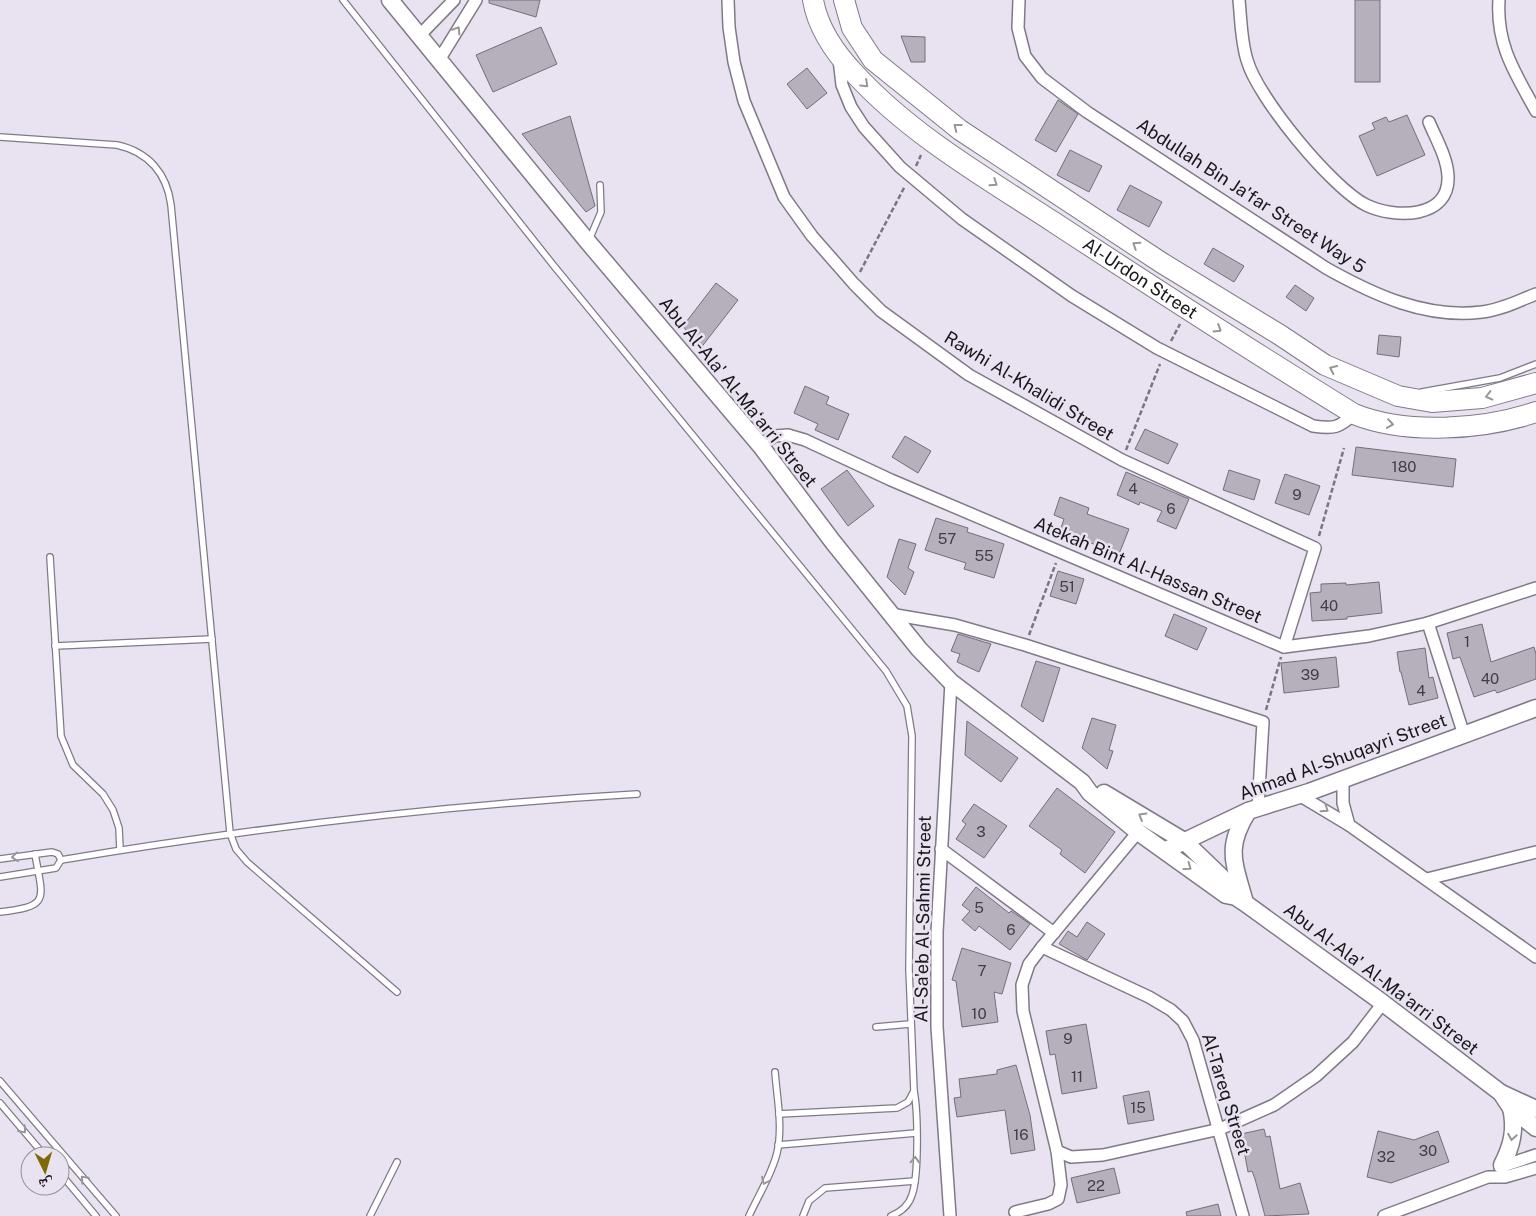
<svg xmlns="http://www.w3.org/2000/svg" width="1536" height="1216" font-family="'Public Sans','Noto Naskh Arabic',sans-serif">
  <rect width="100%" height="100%" fill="#e9e2f0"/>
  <g fill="#b6b0bd" stroke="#746e7b">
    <polygon points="489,0 540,0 536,17 489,3"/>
    <rect x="1355" y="0" width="25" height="82"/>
    <polygon points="541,27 557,64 493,92 476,55"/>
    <polygon points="901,36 925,37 925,62 911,62"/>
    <polygon points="807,68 827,93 807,109 787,84"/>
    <polygon points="1058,100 1078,114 1056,152 1035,140"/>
    <polygon points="1407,115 1425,155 1377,176 1359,136 1375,129 1372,123 1386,117 1389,122"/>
    <polygon points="570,116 595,206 586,212 522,134"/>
    <polygon points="1070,150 1102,166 1089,192 1057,175"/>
    <polygon points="1130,185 1162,202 1149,227 1117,210"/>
    <polygon points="1213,248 1244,266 1234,282 1204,264"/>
    <polygon points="716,283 738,300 700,349 683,326"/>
    <polygon points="1295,285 1314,298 1306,311 1286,297"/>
    <polygon points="1379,335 1401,337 1399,357 1377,354"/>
    <polygon points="805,386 829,397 826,404 849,414 838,440 815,430 818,424 794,413"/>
    <polygon points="1145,429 1178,444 1168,464 1135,449"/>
    <polygon points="905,436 931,451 918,473 892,457"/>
    <polygon points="1356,447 1456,459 1453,487 1352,475"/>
    <polygon points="847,470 874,506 848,526 821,489"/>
    <polygon points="1229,470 1260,480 1254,500 1223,490"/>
    <polygon points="1126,472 1189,499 1176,529 1157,521 1162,511 1140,502 1139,505 1117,495"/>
    <polygon points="1285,474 1320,486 1309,515 1275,503"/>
    <polygon points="1060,497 1089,508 1087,514 1129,529 1119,554 1060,531 1064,519 1054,515"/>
    <polygon points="936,518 968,528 967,532 1004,544 994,578 964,569 966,563 925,550"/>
    <polygon points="899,539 916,544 908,568 914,572 905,595 887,577"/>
    <polygon points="1058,571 1084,579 1076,604 1050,596"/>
    <polygon points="1379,582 1382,613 1347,617 1347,619 1312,621 1310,593 1321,592 1321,584 1346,583 1346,585"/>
    <polygon points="1174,614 1207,628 1197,650 1165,636"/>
    <polygon points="1482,624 1491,662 1534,647 1536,654 1536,679 1497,693 1495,690 1474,697 1460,657 1453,659 1447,633"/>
    <polygon points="958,634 991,644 979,672 957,662 960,654 951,651"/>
    <polygon points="1425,648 1429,678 1433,677 1438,698 1409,705 1401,672 1400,672 1397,652"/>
    <polygon points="1336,657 1339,687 1284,693 1281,663"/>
    <polygon points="1036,661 1060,668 1043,722 1021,706"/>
    <polygon points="1092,718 1116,725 1109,750 1113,751 1107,769 1082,748"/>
    <polygon points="967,721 1018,758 1001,782 965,755"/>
    <polygon points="1057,788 1115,832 1085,873 1060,854 1062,850 1029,826"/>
    <polygon points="974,804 1007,826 984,858 956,839 966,824 962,821"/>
    <polygon points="976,887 1009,913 1011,911 1030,924 1010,950 979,926 975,931 962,920 970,911 962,905"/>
    <polygon points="1087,922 1105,934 1087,960 1059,944 1068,931 1077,937"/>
    <polygon points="962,948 1011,963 1002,994 994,992 998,1022 962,1027 956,981 952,980"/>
    <polygon points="1086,1024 1097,1088 1062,1094 1055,1054 1050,1055 1046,1031"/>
    <polygon points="1016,1065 1030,1115 1035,1150 1011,1154 1005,1110 957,1117 954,1098 961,1097 959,1079 997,1074 997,1070"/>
    <polygon points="1149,1091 1154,1120 1128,1124 1123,1096"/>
    <polygon points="1264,1129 1266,1137 1270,1136 1280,1189 1300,1183 1309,1214 1265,1216 1255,1179 1252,1171 1248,1172 1241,1134"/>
    <polygon points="1378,1131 1414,1140 1438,1131 1449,1162 1391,1183 1367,1177"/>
    <polygon points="1114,1168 1120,1193 1077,1203 1071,1178"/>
    <polygon points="1218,1204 1221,1216 1187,1216 1186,1212"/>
  </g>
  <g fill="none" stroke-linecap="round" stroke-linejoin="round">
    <g stroke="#807a86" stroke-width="8">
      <g id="lane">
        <polyline points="343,0 554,266 886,671 907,706 912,736 909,969 914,1091 908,1102 897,1108 779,1114"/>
        <path d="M0 137 117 145C149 152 167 174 171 205L230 833 236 849 247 862 397 992"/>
        <polyline points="589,240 601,212 600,185"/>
        <polyline points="1422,392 1500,378 1536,364"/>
        <polyline points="50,557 61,736 73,765 103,794 113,810 119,828 120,850"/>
        <polyline points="55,646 212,639"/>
        <polyline points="0,859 52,852 58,854 61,860"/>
        <path d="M61 860C252 828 444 805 637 794"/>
        <polyline points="0,877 56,868 61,860"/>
        <path d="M0 912C51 906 43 900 35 854"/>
        <polyline points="876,1027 910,1024"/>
        <polyline points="0,1081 116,1216"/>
        <polyline points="0,1103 45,1156"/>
        <polyline points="778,1145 916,1133"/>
        <polyline points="60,1173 96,1216"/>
        <polyline points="370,1216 397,1162"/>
        <path d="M749 1216C758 1196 772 1174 777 1153 783 1127 777 1098 775 1072"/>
        <polyline points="803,1216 809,1201 825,1188 915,1181"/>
        <path d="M891 1216C901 1212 909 1205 912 1195 919 1175 918 1112 914 1091"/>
      </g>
    </g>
    <g stroke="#807a86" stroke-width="14">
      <g id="street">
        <polyline points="728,0 729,27 734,62 744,101 784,197 812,236 854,284 881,311 969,375 1122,460 1315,548 1284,647"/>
        <path d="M1019 0 1018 28 1025 56 1042 78 1087 112 1326 268C1374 295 1426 319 1482 312 1501 310 1518 301 1536 294"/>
        <path d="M1239 0C1241 20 1241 41 1247 60 1257 97 1332 188 1366 205 1395 219 1450 219 1448 176 1447 157 1436 139 1429 122"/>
        <path d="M1499 0C1496 45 1515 73 1536 111"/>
        <polyline points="419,36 454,0"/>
        <path d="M839 59 842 85 851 107 864 127 900 167 962 219 1072 296 1157 348 1313 426C1334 429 1339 428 1354 414"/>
        <polyline points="439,60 476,0"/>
        <polyline points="760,445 775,436 788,435 805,440 891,480 1284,647 1369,636 1428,623 1536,588"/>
        <polyline points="890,614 955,625 1025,645 1263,722 1258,807"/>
        <polyline points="1428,623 1464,735"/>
        <polyline points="1343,779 1343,803 1349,825 1536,957"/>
        <polyline points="1299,795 1349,825"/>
        <polyline points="941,849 1054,933"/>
        <polyline points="1427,879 1536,852"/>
        <polyline points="1042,947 1149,997 1171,1010 1183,1021 1193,1040 1243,1216"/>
        <polyline points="1057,1151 1071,1157 1103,1155 1220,1129 1274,1105 1316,1076 1353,1042 1383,1003"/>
        <polyline points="1500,1167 1536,1155"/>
        <polyline points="1015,1212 1048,1204 1058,1199 1061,1185 1057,1151 1023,1011 1022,985 1029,964 1042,947 1138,832"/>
        <polyline points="950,1216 937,1027 937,932 951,682"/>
        <polyline points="1384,1216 1488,1177 1505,1177 1536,1168"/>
      </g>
    </g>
    <g stroke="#807a86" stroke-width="19">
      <g id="secondary">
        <polyline points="390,0 588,242 760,445 833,542 919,649 951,682 1082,782 1090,793 1138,832 1226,895 1236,897 1245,903 1383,1003 1501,1093 1511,1108 1536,1128"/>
        <polyline points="1104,793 1184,841 1232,887 1236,897"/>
        <polyline points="1166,850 1248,811 1309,792 1536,708"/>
        <path d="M1244 899C1233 860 1226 847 1248 811"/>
        <polyline points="1501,1093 1536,1109"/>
        <path d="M1502 1165C1512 1146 1516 1129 1511 1108"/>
      </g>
    </g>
    <g stroke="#807a86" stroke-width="22">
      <g id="highway">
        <path id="s1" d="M813 0C818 29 835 53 855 74 911 135 986 178 1055 223 1154 288 1253 352 1354 414 1406 435 1483 430 1536 412"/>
        <polyline points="844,0 852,28 873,60 960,130 1162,263 1280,335 1325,365 1398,396 1432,402 1482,398 1536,383"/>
      </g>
    </g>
    <g stroke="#7a757e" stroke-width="2.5" stroke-dasharray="5 2.5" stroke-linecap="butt">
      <polyline points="916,166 921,155"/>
      <polyline points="860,272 905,186"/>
      <polyline points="1171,341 1180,324"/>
      <polyline points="1126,450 1160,364"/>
      <polyline points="1319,536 1344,448"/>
      <polyline points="1029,635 1056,563"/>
      <polyline points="1266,710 1281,657"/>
    </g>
    <use href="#lane" stroke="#fff" stroke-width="5.5"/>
    <use href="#street" stroke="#fff" stroke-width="11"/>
    <use href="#secondary" stroke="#fff" stroke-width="16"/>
    <use href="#highway" stroke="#fff" stroke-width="20"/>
  </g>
  <defs><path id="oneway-chevron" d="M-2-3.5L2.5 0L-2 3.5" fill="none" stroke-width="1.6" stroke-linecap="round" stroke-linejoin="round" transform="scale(1.25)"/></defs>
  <g stroke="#989798">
    <use href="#oneway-chevron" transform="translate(457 30) rotate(-58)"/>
    <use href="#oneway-chevron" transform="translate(865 84) rotate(43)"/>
    <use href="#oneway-chevron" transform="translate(957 127) rotate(-142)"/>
    <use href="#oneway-chevron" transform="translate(994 183) rotate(33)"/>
    <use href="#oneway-chevron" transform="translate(1136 245) rotate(-147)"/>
    <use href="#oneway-chevron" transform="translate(1218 329) rotate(32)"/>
    <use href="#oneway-chevron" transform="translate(1333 369) rotate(-155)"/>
    <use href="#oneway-chevron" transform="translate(1489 396) rotate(166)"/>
    <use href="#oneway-chevron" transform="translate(1390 424) rotate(8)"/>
    <use href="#oneway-chevron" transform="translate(1325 809) rotate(34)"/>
    <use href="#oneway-chevron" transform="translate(1142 816) rotate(-149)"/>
    <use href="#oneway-chevron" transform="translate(15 857) rotate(173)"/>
    <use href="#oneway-chevron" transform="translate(1188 867) rotate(36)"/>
    <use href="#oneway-chevron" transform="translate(23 1130) rotate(49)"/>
    <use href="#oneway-chevron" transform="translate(1512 1137) rotate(100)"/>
    <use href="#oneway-chevron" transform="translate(915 1160) rotate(-88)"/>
    <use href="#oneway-chevron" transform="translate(84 1179) rotate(-131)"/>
    <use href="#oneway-chevron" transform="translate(765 1181) rotate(115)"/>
  </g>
  <g text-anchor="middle" stroke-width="5" stroke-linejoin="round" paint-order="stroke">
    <g font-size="15" fill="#403d44">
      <text x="1404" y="472">180</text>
      <text x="1133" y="494">4</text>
      <text x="1297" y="500">9</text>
      <text x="1171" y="514">6</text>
      <text x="947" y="544">57</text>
      <text x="984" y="561">55</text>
      <text x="1067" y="592">51</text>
      <text x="1329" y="611">40</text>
      <text x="1467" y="647">1</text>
      <text x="1310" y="680">39</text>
      <text x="1490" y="684">40</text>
      <text x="1421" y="696">4</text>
      <text x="981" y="837">3</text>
      <text x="979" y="913">5</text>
      <text x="1011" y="935">6</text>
      <text x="982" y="976">7</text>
      <text x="979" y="1019">10</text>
      <text x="1068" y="1044">9</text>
      <text x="1077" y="1082">11</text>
      <text x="1138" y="1113">15</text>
      <text x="1021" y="1140">16</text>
      <text x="1428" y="1156">30</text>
      <text x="1386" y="1162">32</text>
      <text x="1096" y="1191">22</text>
    </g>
    <g font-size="18" fill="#19171b" stroke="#e9e2f0">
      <text transform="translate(1251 196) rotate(33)" y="6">Abdullah Bin Ja'far Street Way 5</text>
      <text dy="6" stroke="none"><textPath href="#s1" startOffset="438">Al-Urdon Street</textPath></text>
      <text transform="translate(1029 386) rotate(31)" y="6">Rawhi Al-Khalidi Street</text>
      <text transform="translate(738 392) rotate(51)" y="6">Abu Al-Ala' Al-Maʻarri Street</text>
      <text transform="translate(1148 570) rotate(23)" y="6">Atekah Bint Al-Hassan Street</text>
      <text transform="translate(1343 757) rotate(-20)" y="6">Ahmad Al-Shuqayri Street</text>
      <text transform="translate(923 919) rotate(-89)" y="6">Al-Sa'eb Al-Sahmi Street</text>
      <text transform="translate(1381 979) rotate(37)" y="6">Abu Al-Ala' Al-Maʻarri Street</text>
      <text transform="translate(1226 1094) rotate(73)" y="6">Al-Tareq Street</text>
    </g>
  </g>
  <g transform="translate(45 1171) rotate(175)"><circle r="24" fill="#e9e2f0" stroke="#96919b"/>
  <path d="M0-4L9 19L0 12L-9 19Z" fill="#7d6a01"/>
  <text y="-8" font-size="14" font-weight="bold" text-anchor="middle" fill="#19171b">ش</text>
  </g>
</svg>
